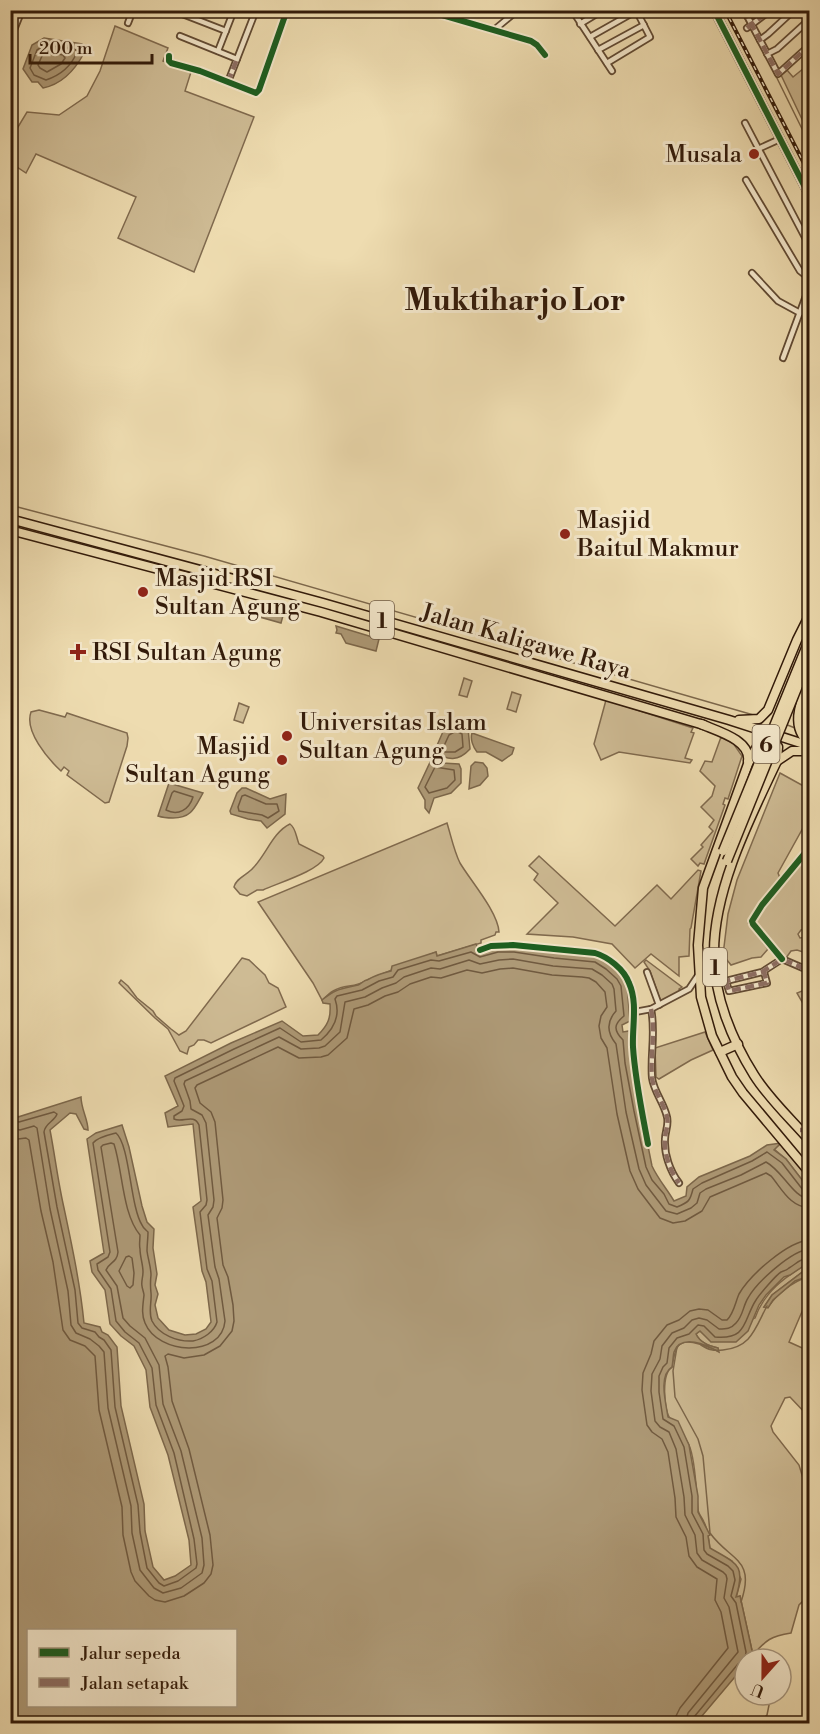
<svg xmlns="http://www.w3.org/2000/svg" width="820" height="1734" font-family="'Libre Bodoni',serif">
  <rect width="100%" height="100%" fill="#eedcb0"/>
  <filter id="stains"><feTurbulence type="fractalNoise" baseFrequency=".00333" numOctaves="4"/><feColorMatrix values="0 0 0 0 .2 0 0 0 0 .09 0 0 0 0 .02 0 0 0 .5 -.17"/></filter>
  <radialGradient id="worn" r=".72"><stop offset=".6" stop-color="#630" stop-opacity="0"/><stop offset="1" stop-color="#630" stop-opacity=".3"/></radialGradient>
  <g fill="#cebb94" stroke="#806a4e" stroke-width="1.5">
    <polygon points="115,26 168,48 163,61 191,72 185,91 254,117 194,272 118,238 136,197 36,154 26,173 11,163 10,130 15,132 27,112 59,115 87,96 100,71"/>
    <polygon points="809,64 810,65 809,134 781,75 787,70 793,77"/>
    <polygon points="464,678 472,681 467,697 459,695"/>
    <polygon points="512,692 521,695 516,712 507,709"/>
    <polygon points="606,700 693,728 691,732 694,733 685,758 692,760 690,763 619,752 601,760 594,744"/>
    <polygon points="239,703 249,707 243,723 234,720"/>
    <path d="M39 710 65 717 67 713 127 733 128 738 127 746 109 802 105 803 67 775 69 771 64 767 61 771C48 759 24 731 31 712Z"/>
    <polygon points="721,737 733,743 742,756 728,799 725,798 723,804 725,805 704,864 700,863 698,866 691,859 703,847 701,845 713,831 709,827 714,820 701,807 712,796 715,786 700,771 705,761 712,762"/>
    <polygon points="780,773 809,789 809,817 778,873 780,878 753,913 748,923 768,949 761,957 752,958 731,965 723,955 728,914 737,880"/>
    <path d="M447 823C451 836 454 851 460 863 470 880 498 912 499 932H496L495 935 481 940V943L437 956 436 952 365 981C356 987 344 985 335 990 330 992 326 997 322 1000L313 983 258 902Z"/>
    <path d="M290 824C296 828 296 837 299 844L323 856 324 858C318 871 278 883 263 890H257L247 896 240 894 234 887C236 878 247 875 253 868 266 855 273 832 290 824Z"/>
    <polygon points="809,855 809,928 801,930 798,934 800,938 807,937 809,939 809,954 797,950 791,951 786,958 779,957 753,922 769,898"/>
    <polygon points="539,856 615,926 657,885 671,899 698,870 701,871 691,928 690,929 689,956 679,957 679,976 651,954 635,968 612,944 573,937 527,934 558,903 534,880 538,874 529,866"/>
    <polygon points="242,958 249,960 265,975 269,983 278,988 286,1007 211,1043 204,1040 198,1040 194,1045 189,1047 187,1054 180,1051 168,1029 155,1018 119,983 121,980 128,986 137,998 153,1011 156,1016 171,1029 179,1035 186,1031"/>
    <polygon points="646,960 682,987 679,989 680,992 661,1002 650,971 644,962"/>
    <polygon points="809,988 809,1014 797,993"/>
    <polygon points="705,1032 713,1050 691,1060 659,1079 656,1077 655,1048"/>
    <polygon points="781,1143 809,1175 809,1189 786,1159 774,1149"/>
    <path d="M809 1260V1267L772 1295 764 1307H768C778 1293 793 1282 809 1276V1309L804 1307 789 1342 809 1351V1417L790 1397 785 1398 771 1426 773 1432 799 1465 809 1498 808 1523 810 1524 809 1595 799 1605 791 1633C771 1636 766 1640 753 1655L740 1596 736 1598 741 1579 732 1561 710 1549C709 1539 708 1530 704 1522 702 1517 698 1514 698 1509 696 1492 696 1461 689 1445 685 1436 675 1428 670 1419 664 1409 661 1374 672 1367 675 1348 677 1337 699 1344 706 1346 712 1348 718 1351V1348C710 1346 700 1343 696 1334L700 1331 707 1337 755 1318C764 1292 785 1277 808 1263Z"/>
  </g>
  <g fill="#ae9a77" stroke="#7c674b" stroke-width="1.5" fill-rule="evenodd">
    <path d="M44 38 82 44 84 53C75 70 63 84 43 88L38 82H32L23 69 32 45Z"/>
    <polygon points="259,605 284,612 281,623 242,612 255,609"/>
    <polygon points="336,626 379,639 376,651 346,643 341,634 336,633 337,630"/>
    <path d="M452 723 468 728 470 749C459 761 447 762 435 750L445 727 450 728Z"/>
    <path d="M472 733 514 748 512 754 502 761 486 752H477C473 747 470 739 472 733Z"/>
    <polygon points="435,757 442,763 459,764 461,769 461,783 451,793 434,798 429,813 425,808 425,800 418,788 432,758"/>
    <polygon points="475,762 483,763 487,768 488,776 480,785 469,789 471,766"/>
    <path d="M169 783 203 793C195 807 192 818 173 818 167 818 164 818 158 816Z"/>
    <polygon points="242,788 246,788 270,799 286,794 285,814 267,828 261,821 248,819 231,814 230,811 237,793"/>
    <path d="M476 944 479 951 497 946 531 948 555 952 597 956 610 964 622 975 627 985 630 1021 622 1025 623 1032 629 1031 631 1062 652 1166C658 1179 667 1189 674 1201L686 1196 687 1187 699 1177 750 1156 767 1145 781 1143 774 1150 786 1159 809 1189 810 1260 808 1263 790 1275 784 1277 766 1295 759 1305 748 1331 736 1342H711L700 1331 696 1334C700 1343 710 1346 718 1348L719 1352C707 1345 681 1333 674 1352 673 1356 673 1362 672 1367 658 1376 666 1403 668 1417L678 1421 689 1445 698 1496V1512L710 1535 708 1536 710 1548C737 1564 746 1564 736 1597L740 1596 753 1655 750 1659H745V1665L696 1723H11L10 1099 18 1117 81 1097C81 1109 88 1119 88 1130L84 1129 76 1114 70 1113 50 1130C55 1156 58 1182 64 1208 72 1246 80 1283 84 1323L100 1327 102 1332 108 1335 117 1347 121 1406 144 1504 145 1531 153 1567 164 1580 175 1576 191 1565 189 1540 168 1455 150 1407 146 1370 134 1346 121 1336 110 1324 105 1290 92 1272 90 1261 104 1253 87 1139 96 1133 122 1125 129 1147 142 1206 147 1222 154 1229 153 1248 157 1274 155 1285 158 1294 155 1305 158 1318 169 1330 185 1335 196 1334 206 1329 211 1322 206 1282 202 1271 193 1207 201 1201 193 1124 168 1127 165 1113 178 1106 165 1076 231 1043 282 1021 303 1036 318 1035C328 1025 331 1018 330 1004L323 1003 322 1000C337 988 341 989 358 985 360 984 365 980 367 980 374 976 382 973 391 971L392 966 436 952 437 956ZM28 1630H236V1706H28Z"/>
    <polygon points="809,1267 809,1276 795,1281 773,1300 768,1308 764,1307 772,1295"/>
  </g>
  <g fill="none" stroke-linecap="round" stroke-linejoin="round">
    <g stroke="#705a40" stroke-width="1.5">
      <path d="M45 45 75 49 77 52C71 67 61 75 46 80L34 75 30 68 37 50Z"/>
      <polygon points="48,52 63,55 65,58 61,64 47,72 40,68 38,65 42,56"/>
      <polygon points="456,731 462,734 463,747 455,752 445,752 443,748 449,735"/>
      <polygon points="435,767 454,770 455,780 447,788 429,793 425,787"/>
      <path d="M174 791 193 797C189 810 178 816 166 810L172 793Z"/>
      <polygon points="245,795 266,804 277,804 279,811 268,818 262,815 239,811 238,807 242,796"/>
      <path d="M10 1114 13 1120 19 1122 54 1112 57 1114C55 1121 45 1123 44 1132L57 1207 75 1290 78 1323 82 1328 95 1332 99 1337 104 1340 111 1350 115 1407 138 1505 140 1532 147 1568 159 1583 164 1586 178 1581 196 1568 197 1564 194 1539 174 1453 156 1405 152 1368 139 1343 125 1332 116 1321 111 1289 98 1270 97 1264 108 1257 110 1252 93 1143C98 1137 108 1135 116 1133 130 1145 130 1206 142 1225 143 1228 146 1230 148 1232 148 1238 147 1245 147 1251 148 1259 151 1267 151 1275 150 1284 150 1284 151 1293 152 1302 148 1312 152 1321 159 1335 178 1342 193 1341 203 1339 214 1332 217 1322L212 1281 207 1269 200 1212 206 1205 207 1200 199 1125C194 1113 183 1123 174 1119V1116L182 1111 184 1106 174 1081 175 1078 234 1049 280 1028 301 1042 321 1040C334 1029 341 1016 335 999L337 996 362 990 379 981 393 977 398 970 431 960 439 961 471 952 480 957 498 952H514L554 958 595 962 606 969 617 979 621 986 624 1016C614 1024 613 1030 623 1040L625 1063 634 1111 646 1167 652 1180 664 1194 669 1204 677 1207C689 1202 690 1201 693 1189L702 1183 752 1161 767 1152 782 1163 803 1190 810 1191"/>
      <path d="M10 1127 20 1130 34 1126 37 1128 50 1209 68 1291 71 1325 76 1333 90 1339 99 1346 104 1352 108 1408 131 1506 132 1533 140 1570 154 1588 163 1593 181 1588 202 1573 204 1565 202 1538 181 1451 163 1404 159 1365 145 1338 130 1326 123 1318 117 1286 106 1270C109 1262 117 1263 118 1252L101 1147 103 1145 111 1143 114 1144C123 1172 122 1213 140 1235 140 1240 139 1245 140 1249 140 1257 143 1264 143 1272 143 1277 141 1282 142 1286 142 1288 144 1293 144 1295 143 1305 141 1314 145 1323 158 1355 222 1358 225 1321L219 1279 215 1267 208 1215 213 1207 214 1200 206 1123 202 1115 191 1109 190 1101 184 1084 185 1081 279 1037 301 1049 319 1048 325 1046 340 1032 345 1002 365 997 382 988 396 983 404 977 431 968 440 969 469 960 480 964 499 960 513 959 553 966 592 969 602 975 612 984 614 989 616 1011C606 1022 607 1033 616 1044L626 1112 639 1169 646 1185 666 1211 677 1214 691 1208 697 1203 700 1193 706 1189 741 1175 766 1162C783 1171 793 1198 810 1199"/>
      <path d="M10 1137 18 1139 26 1138 29 1140 41 1211 53 1262 63 1330 70 1340 85 1346 95 1356 99 1410 122 1507 123 1535 131 1572 135 1581 149 1596 155 1600 165 1602 184 1596 204 1583 211 1574 213 1565 210 1535 189 1449 172 1401 168 1367 165 1356 168 1354 184 1358 204 1355 220 1346 232 1331 234 1321 233 1305 228 1277 223 1265 217 1218 222 1208 223 1200 215 1122 211 1112 200 1103 195 1088 197 1085 278 1047 299 1058 321 1057 328 1055 347 1038 354 1009 368 1005 385 996 398 992 410 984 431 977 441 978 467 970 482 973 500 969 513 968 552 975 582 977 589 978 596 982 605 992 607 1007 601 1016 599 1026 601 1038 607 1048 617 1114 630 1171 638 1189 660 1218 673 1223 685 1221 702 1211 710 1197 766 1173 771 1176C782 1189 790 1207 810 1208"/>
      <polygon points="129,1256 132,1258 134,1273 133,1285 130,1288 127,1286 119,1271 126,1257"/>
      <path d="M745 1659 746 1652 736 1603 731 1596 735 1580 733 1571 728 1566 707 1554 704 1550 703 1534 692 1513V1496L684 1447 674 1426 663 1419 659 1392V1376L663 1367 667 1363 669 1348 677 1338 689 1334 698 1325 704 1326 715 1337C748 1340 743 1320 756 1300 759 1295 776 1275 781 1272 784 1271 787 1270 789 1268 796 1264 801 1258 810 1257"/>
      <path d="M676 1724V1716L680 1708 728 1648 721 1612 715 1600 717 1579 697 1567 689 1556 686 1537 676 1517 675 1498 668 1452 662 1439 652 1432 647 1425 642 1390 643 1373 651 1354 654 1341 667 1325 679 1320 690 1311 699 1309 708 1310 722 1320H727C734 1313 735 1303 739 1294 750 1275 788 1241 810 1240"/>
      <path d="M685 1724 688 1713 738 1652 729 1607 724 1598 727 1579 726 1575 723 1572 702 1560 697 1553 695 1535 685 1515 684 1497 676 1449 669 1432 660 1427 655 1421 651 1391 652 1374 660 1359 662 1346 672 1333 684 1328 692 1320 699 1318 707 1320 719 1329C726 1329 731 1329 736 1323 743 1316 743 1306 748 1298 757 1282 792 1250 810 1249"/>
      <polyline points="692,1724 694,1717 738,1664 745,1660"/>
    </g>
    <g stroke="#7c674b" stroke-width="1.5">
      <polyline points="740,10 769,62 810,145"/>
      <polyline points="10,505 204,556 757,716"/>
      <polyline points="785,724 795,728"/>
      <path d="M701 1345C709 1350 713 1351 723 1350 752 1347 755 1328 767 1306"/>
      <path d="M677 1347 673 1371 675 1397 698 1439 703 1456 710 1533C730 1561 756 1558 741 1602"/>
      <polyline points="758,1724 767,1715 771,1695"/>
    </g>
    <g stroke="#614a33" stroke-width="8">
      <g id="street">
        <polyline points="172,10 226,31"/>
        <polyline points="425,10 531,41 537,45 545,55"/>
        <polyline points="572,10 612,71"/>
        <polyline points="744,10 778,74 810,45"/>
        <polyline points="128,23 133,10"/>
        <polyline points="580,24 603,10"/>
        <polyline points="747,28 771,10"/>
        <polyline points="494,30 518,10"/>
        <polyline points="180,36 237,59"/>
        <polyline points="590,37 636,11"/>
        <polyline points="10,40 22,10"/>
        <polyline points="760,40 768,34 794,10"/>
        <polyline points="598,50 644,25"/>
        <polyline points="218,51 234,10"/>
        <polyline points="767,54 777,49 810,19"/>
        <polyline points="169,56 169,61 171,63 200,71 256,93 259,90 287,10"/>
        <polyline points="607,63 650,37 636,10"/>
        <polyline points="228,82 256,10"/>
        <polyline points="745,123 810,247"/>
        <polyline points="758,149 780,139"/>
        <polyline points="746,180 800,271 810,279"/>
        <polyline points="752,273 778,301 800,313"/>
        <polyline points="783,358 810,285"/>
        <path d="M480 950 491 946 513 945 595 953C608 957 624 969 629 983 638 1003 632 1026 633 1047 635 1079 642 1112 648 1144"/>
        <polyline points="782,959 753,924 752,921 762,905 810,847"/>
        <polyline points="715,969 721,971 724,980 726,981 762,972 782,959 810,971"/>
        <polyline points="647,972 659,1005"/>
        <polyline points="726,981 729,991 767,983 764,972"/>
        <path d="M651 1009C656 1032 650 1055 652 1078 654 1092 664 1103 667 1117 669 1125 665 1132 665 1139 664 1154 670 1171 679 1183"/>
        <polyline points="635,1012 651,1009 689,989 699,974"/>
      </g>
    </g>
    <g stroke="#321a09" stroke-width="10">
      <polyline id="secondary" points="714,10 810,197"/>
    </g>
    <g stroke="#321a09" stroke-width="11">
      <g id="highway">
        <polyline points="10,519 323,603 729,720 810,746"/>
        <polyline points="10,530 321,612 704,725"/>
        <path d="M810 677C802 699 788 726 810 744"/>
        <polyline points="739,720 759,719 768,710 797,640 810,614"/>
        <path d="M701 724C717 731 751 740 748 761"/>
        <path d="M773 738 778 747 777 761C750 818 713 890 714 955 714 996 732 1040 754 1075 769 1099 791 1119 810 1141"/>
        <path d="M772 739C757 740 754 752 748 764L703 888 698 945 701 997 712 1036 732 1077 743 1093 810 1173"/>
        <polyline points="777,761 792,751 810,751"/>
        <polyline points="720,1052 738,1044"/>
      </g>
    </g>
    <use href="#street" stroke="#f4e8cc" stroke-width="4.5"/>
    <use href="#secondary" stroke="#f4e8cc" stroke-width="7"/>
    <use href="#highway" stroke="#eedcb0" stroke-width="8"/>
    <g stroke="#321a09" stroke-width="4">
      <polyline id="rail" points="725,10 810,175"/>
    </g>
    <use href="#rail" stroke="#f4e8cc" stroke-width="1.5" stroke-dasharray="4.5" stroke-linecap="butt"/>
    <g stroke="#321a09" stroke-width="11" stroke-linecap="butt">
      <g id="highway-bridge">
        <polyline points="723,851 810,638"/>
        <polyline points="727,861 810,656"/>
      </g>
    </g>
    <use href="#highway-bridge" stroke="#eedcb0" stroke-width="8"/>
    <g stroke="#8d6e63" stroke-width="4.5" stroke-dasharray="9 4.5" stroke-linecap="butt">
      <polyline points="744,10 778,74 810,45"/>
      <polyline points="747,28 771,10"/>
      <polyline points="228,82 237,59"/>
      <polyline points="715,969 721,971 724,980 726,981 762,972 782,959 810,971"/>
      <polyline points="726,981 729,991 767,983 764,972"/>
      <path d="M651 1009C656 1032 650 1055 652 1078 654 1092 664 1103 667 1117 669 1125 665 1132 665 1139 664 1154 670 1171 679 1183"/>
      <polyline points="800,1130 803,1130 810,1135"/>
    </g>
    <g stroke="#f4e8cc" stroke-width="10">
      <g id="cycleway">
        <polyline points="425,10 531,41 537,45 545,55"/>
        <polyline points="714,10 810,197"/>
        <polyline points="169,56 169,61 171,63 200,71 256,93 259,90 287,10"/>
        <path d="M480 950 491 946 513 945 595 953C608 957 624 969 629 983 638 1003 632 1026 633 1047 635 1079 642 1112 648 1144"/>
        <polyline points="782,959 753,924 752,921 762,905 810,847"/>
      </g>
    </g>
    <use href="#cycleway" stroke="#1b5e20" stroke-width="6"/>
  </g>
  <g fill="#8f2418" stroke="#f4e8cc" stroke-width="2">
    <circle cx="754" cy="154" r="6"/>
    <circle cx="565" cy="534" r="6"/>
    <circle cx="143" cy="592" r="6"/>
    <path d="M75 643h6v6h6v6h-6v6h-6v-6h-6v-6h6z"/>
    <circle cx="287" cy="736" r="6"/>
    <circle cx="282" cy="760" r="6"/>
  </g>
  <g text-anchor="middle" stroke-width="6" stroke-linejoin="round" paint-order="stroke">
    <g fill="#f4e8cc" stroke="#6c5844" stroke-width="1.5">
      <rect x="370" y="601" width="24" height="38" rx="4.5"/>
      <rect x="752.5" y="725" width="27" height="38" rx="4.5"/>
      <rect x="703" y="948" width="24" height="38" rx="4.5"/>
    </g>
    <g font-size="22" font-weight="bold" fill="#321a09">
      <text x="382" y="628">1</text>
      <text x="766" y="752">6</text>
      <text x="715" y="975">1</text>
    </g>
    <g font-size="24" fill="#321a09" stroke="#f4e8cc" text-anchor="start">
      <text x="742" y="162" text-anchor="end">Musala</text>
      <text x="577" y="528">Masjid<tspan x="577" dy="28">Baitul Makmur</tspan></text>
      <text x="155" y="586">Masjid RSI<tspan x="155" dy="28">Sultan Agung</tspan></text>
      <text x="92" y="660">RSI Sultan Agung</text>
      <text x="299" y="730">Universitas Islam<tspan x="299" dy="28">Sultan Agung</tspan></text>
      <text x="270" y="754" text-anchor="end">Masjid<tspan x="270" dy="28">Sultan Agung</tspan></text>
    </g>
    <g font-size="24" fill="#321a09" stroke="#f4e8cc">
      <text transform="translate(526 641) rotate(16)" y="8">Jalan Kaligawe Raya</text>
    </g>
    <g font-size="30" font-weight="bold" fill="#321a09" stroke="#f4e8cc">
      <text x="515" y="310">Muktiharjo Lor</text>
    </g>
  </g>
  <rect width="820" height="1734" fill="none" stroke="#eedcb0" stroke-width="36"/>
  <rect x="12" y="12" width="796" height="1710" fill="none" stroke="#321a09" stroke-width="3"/>
  <rect x="18" y="18" width="784" height="1698" fill="none" stroke="#321a09" stroke-width="1.5"/>
  <rect x="27" y="1629" width="210" height="78" fill="#f4e8cc" stroke="#a6967e" stroke-width="1.5"/>
  <rect x="39" y="1648" width="30" height="9" fill="#1b5e20" stroke="#a6967e" stroke-width="1.5"/>
  <text x="81" y="1659" font-size="18" fill="#321a09">Jalur sepeda</text>
  <rect x="39" y="1678" width="30" height="9" fill="#8d6e63" stroke="#a6967e" stroke-width="1.5"/>
  <text x="81" y="1689" font-size="18" fill="#321a09">Jalan setapak</text>
  <g transform="translate(763 1677) rotate(201)"><circle r="28" fill="#f4e8cc" stroke="#a6967e" stroke-width="1.5"/>
  <path d="M0-4.5L10 22L0 15L-10 22Z" fill="#8f2418"/>
  <text y="-9" font-size="16" font-weight="bold" text-anchor="middle" fill="#321a09">U</text>
  </g>
  <path d="M30 54v9h122v-9" fill="none" stroke="#321a09" stroke-width="3"/>
  <text x="39" y="54" font-size="18" fill="#321a09" stroke="#f4e8cc" stroke-width="4.5" paint-order="stroke">200 m</text>
  <rect width="100%" height="100%" filter="url(#stains)"/>
  <rect width="100%" height="100%" fill="url(#worn)"/>
</svg>
